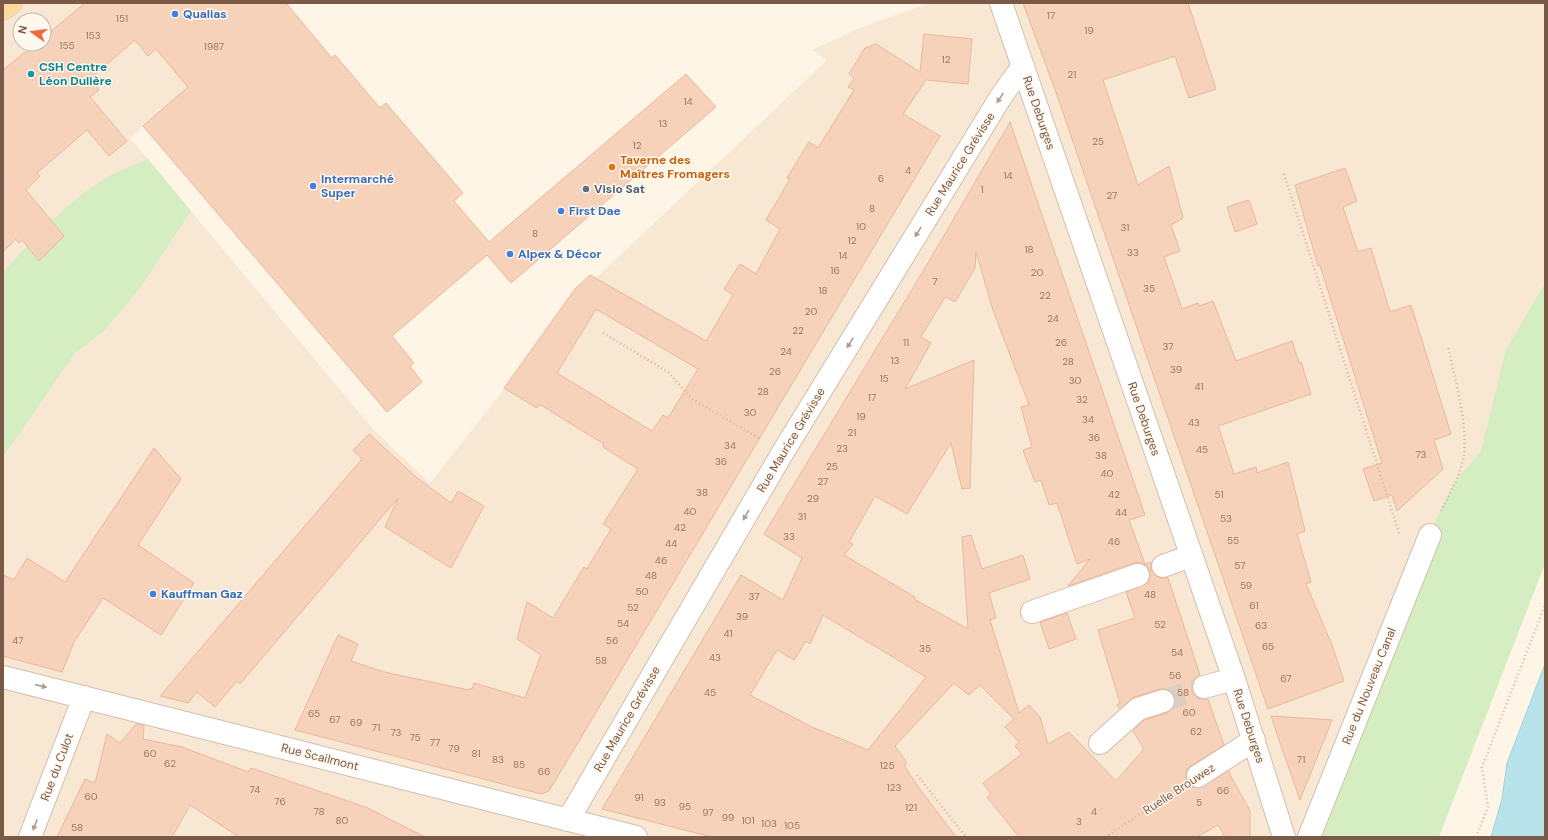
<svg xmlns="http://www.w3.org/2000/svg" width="1548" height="840" font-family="'DM Sans',sans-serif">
  <rect width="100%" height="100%" fill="#fef5e6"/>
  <path fill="#f7e7d3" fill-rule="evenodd" d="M3 3H156L212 67 130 138 374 430 430 483 581 292 827 60 812 50 857 29 929 3H1545V285L1481 453 1309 837H3ZM20 20H44V44H20Z"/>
  <g fill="#d4eec2">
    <path d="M148 159 191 211 140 288 105 330 75 353 5 454 3 452V272C37 236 72 195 117 172 127 167 138 163 148 159Z"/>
    <polygon points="1545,283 1545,564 1439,837 1308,837 1430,533 1453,484 1481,451 1506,350"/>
  </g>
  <polygon fill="#b8e3ea" stroke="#9dd4dd" points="1545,664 1545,837 1491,837 1502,799 1507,763"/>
  <g fill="#f7d2ba" stroke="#ebb899" fill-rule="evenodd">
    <polygon points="85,3 286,3 332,58 335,55 380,108 386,103 463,193 454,201 489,242 686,74 716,107 511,283 487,255 392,336 414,363 410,366 422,382 387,412 143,126 188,87 156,49 148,56 135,40 93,76 94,77 91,80 99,90 90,97 127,141 109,156 87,130 37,173 40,176 26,190 64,236 39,261 22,240 19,243 16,239 3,252 3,70 35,44 44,44 44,37"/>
    <polygon points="1023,3 1188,3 1216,89 1189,98 1175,56 1103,80 1138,185 1169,166 1183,218 1171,225 1180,251 1164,257 1182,309 1198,303 1199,306 1213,301 1236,361 1292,341 1299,363 1301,362 1311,394 1218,426 1234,474 1256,467 1257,473 1288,462 1305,531 1297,534 1311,582 1306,584 1332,645 1344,681 1268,709 1057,95"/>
    <path d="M924 34 972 39 968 84 926 80 903 114 940 136 549 791 541 794 295 730 338 635 358 644 351 661 384 672 469 690 470 688 472 689 474 683 525 698 541 655 517 639 527 602 553 618 584 567 587 569 611 529 603 524 638 469 603 447 604 444 539 404 537 408 504 388 575 289 590 275 706 341 733 295 724 289 740 264 756 274 780 229 766 220 790 179 787 178 809 142 818 148 854 90 848 87 854 78 849 74 865 48 876 44 920 72ZM596 309 698 369 668 418 663 415 652 431 557 373Z"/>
    <path d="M1010 122 1145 515 1129 520 1145 564 1151 562V570L1155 575 1160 578H1168L1200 675 1195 678 1192 683V691L1195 696 1200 699H1208L1224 745 1191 766 1187 770 1186 776 1187 782 1192 787 1199 788 1228 771 1250 811V837H1225L1218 825 1197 837H1019L987 797 991 794 983 783 1022 754 1015 746 1019 742 1005 727 1014 719 980 685 969 695 954 683 895 746 907 763 904 765 916 784 956 837H712L602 809 741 575 783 600 802 558 764 534 928 263ZM976 252 993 310 1029 405 1021 407 1032 447 1023 450 1035 482 1041 480 1049 505 1057 503 1077 564 1090 559 1068 586 1134 563H1141L1146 565 1150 571V578L1147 583 1126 592 1135 618 1098 630 1120 703 1117 705 1120 709 1134 697 1160 689H1165L1171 692 1175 697V703L1172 709 1167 713 1144 720 1133 731 1144 749 1116 781 1069 732 1048 744 1040 717 1029 705 1019 713 990 620 996 618 989 593 1030 579 1023 555 982 569 971 535 962 537 968 629 914 599 915 597 844 555 853 544 849 542 875 496 907 514 951 443 962 489 970 488 974 360 905 389 931 343 921 337 945 297 955 302 975 268ZM823 615 926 677 868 750 812 727 750 695 777 650 794 660 806 641 810 644Z"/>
    <polygon points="1345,168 1357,201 1343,207 1358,252 1371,248 1390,312 1411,305 1451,434 1434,440 1443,469 1397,511 1392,495 1374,501 1363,469 1382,463 1320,265 1318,266 1295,185"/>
    <polygon points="1249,200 1257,224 1235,232 1227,207"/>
    <polygon points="369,434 416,477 451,503 458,491 484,506 451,568 385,527 398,498 240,684 237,681 215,707 197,692 188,703 160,696 362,459 353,450"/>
    <polygon points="154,448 181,479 138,545 194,583 161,635 103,598 74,642 62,672 3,656 3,575 14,580 27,558 65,582"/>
    <polygon points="1067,613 1076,639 1049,649 1040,622"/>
    <polygon points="1271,716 1332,720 1300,800 1278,737"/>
    <polygon points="136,724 144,726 143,739 182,747 248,772 251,768 368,808 425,837 239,837 190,805 172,837 57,837 85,779 95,783 107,734 120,743"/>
  </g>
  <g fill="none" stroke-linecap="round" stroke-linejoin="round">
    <polyline stroke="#ddcebe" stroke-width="22" stroke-dasharray="22 11" stroke-linecap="butt" points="1163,701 1204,687"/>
    <g stroke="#d4bead" stroke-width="24">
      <g id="minor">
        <polyline points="1001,3 1234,679 1284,837"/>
        <polyline points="1163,566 1191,556"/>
        <polyline points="1032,612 1138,575"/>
        <polyline points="3,677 636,837"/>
        <polyline points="1204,687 1234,679"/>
        <polyline points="1100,743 1138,709 1163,701"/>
        <polyline points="1198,776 1254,740"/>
        <polyline points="568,820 783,452 1002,95 1023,66"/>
        <polyline points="30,837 84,697"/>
        <polyline points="1309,837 1430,535"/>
      </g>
    </g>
    <g stroke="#ddd4cf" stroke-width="24">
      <polyline id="major" points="3,9 11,3"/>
    </g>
    <g stroke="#dcb59d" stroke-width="2.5" stroke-dasharray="1 3" stroke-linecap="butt">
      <polyline points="1284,174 1400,536"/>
      <polyline points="603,333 668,372 692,399 760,439"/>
      <path d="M1441 511C1450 494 1461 474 1464 455 1468 423 1454 377 1448 346"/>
      <polyline points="917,775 966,837"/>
      <polyline points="1105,837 1177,790"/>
      <polyline points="1476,837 1488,807 1482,767 1545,605"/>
    </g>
    <use href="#minor" stroke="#fff" stroke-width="22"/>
    <use href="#major" stroke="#ffda9c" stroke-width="22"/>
  </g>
  <defs><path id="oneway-solid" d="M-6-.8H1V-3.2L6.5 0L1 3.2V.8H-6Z"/></defs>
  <g fill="#b09b91">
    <use href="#oneway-solid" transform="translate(1000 98) rotate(123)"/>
    <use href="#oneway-solid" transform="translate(918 232) rotate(122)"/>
    <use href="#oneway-solid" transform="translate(850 343) rotate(122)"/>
    <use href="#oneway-solid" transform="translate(746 515) rotate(120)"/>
    <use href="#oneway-solid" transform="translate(41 686) rotate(13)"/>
    <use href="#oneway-solid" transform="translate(35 825) rotate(111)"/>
  </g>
  <g fill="#3f7fe0" stroke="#fff8ee" stroke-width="1.5">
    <circle cx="175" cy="14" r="4"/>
    <circle cx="313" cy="186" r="4"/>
    <circle cx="561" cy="211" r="4"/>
    <circle cx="510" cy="254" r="4"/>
    <circle cx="153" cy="594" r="4"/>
  </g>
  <circle fill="#0f9aa8" stroke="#fff8ee" stroke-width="1.5" cx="31" cy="74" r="4"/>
  <circle fill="#e8710a" stroke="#fff8ee" stroke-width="1.5" cx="612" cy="167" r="4"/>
  <circle fill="#5c6f8a" stroke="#fff8ee" stroke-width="1.5" cx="586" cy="189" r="4"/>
  <g text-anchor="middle" stroke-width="3" stroke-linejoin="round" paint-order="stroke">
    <g font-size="10" fill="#9a7764">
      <text x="1051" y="19">17</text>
      <text x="122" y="22">151</text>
      <text x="1089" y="34">19</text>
      <text x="93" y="39">153</text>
      <text x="67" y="49">155</text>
      <text x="214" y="50">1987</text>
      <text x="946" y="63">12</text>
      <text x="1072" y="78">21</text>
      <text x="688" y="105">14</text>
      <text x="663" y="127">13</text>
      <text x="1098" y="145">25</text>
      <text x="637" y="149">12</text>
      <text x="908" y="174">4</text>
      <text x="1008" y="179">14</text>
      <text x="881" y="182">6</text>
      <text x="982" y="193">1</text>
      <text x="1112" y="199">27</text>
      <text x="872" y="212">8</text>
      <text x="861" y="230">10</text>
      <text x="1125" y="231">31</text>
      <text x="535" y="237">8</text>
      <text x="852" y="244">12</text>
      <text x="1029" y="253">18</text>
      <text x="1133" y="256">33</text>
      <text x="843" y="259">14</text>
      <text x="835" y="274">16</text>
      <text x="1037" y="276">20</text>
      <text x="935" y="285">7</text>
      <text x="1149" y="292">35</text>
      <text x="823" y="294">18</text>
      <text x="1045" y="299">22</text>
      <text x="811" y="315">20</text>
      <text x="1053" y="322">24</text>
      <text x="798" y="334">22</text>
      <text x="906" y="346">11</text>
      <text x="1061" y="346">26</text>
      <text x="1168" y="350">37</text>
      <text x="786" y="355">24</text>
      <text x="895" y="364">13</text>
      <text x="1068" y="365">28</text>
      <text x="1176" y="373">39</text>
      <text x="775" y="375">26</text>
      <text x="884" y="382">15</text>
      <text x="1075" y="384">30</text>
      <text x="1199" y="390">41</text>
      <text x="763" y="395">28</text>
      <text x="872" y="401">17</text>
      <text x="1082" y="403">32</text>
      <text x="750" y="416">30</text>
      <text x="861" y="420">19</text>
      <text x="1088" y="423">34</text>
      <text x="1194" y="426">43</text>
      <text x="852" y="436">21</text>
      <text x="1094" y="441">36</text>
      <text x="730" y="449">34</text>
      <text x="842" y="452">23</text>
      <text x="1202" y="453">45</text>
      <text x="1421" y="458">73</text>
      <text x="1101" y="459">38</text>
      <text x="721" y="465">36</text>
      <text x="832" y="470">25</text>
      <text x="1107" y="477">40</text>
      <text x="823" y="485">27</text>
      <text x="702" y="496">38</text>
      <text x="1114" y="498">42</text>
      <text x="1219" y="498">51</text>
      <text x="813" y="502">29</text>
      <text x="690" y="515">40</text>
      <text x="1121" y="516">44</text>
      <text x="802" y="520">31</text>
      <text x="1226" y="522">53</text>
      <text x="680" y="531">42</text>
      <text x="789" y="540">33</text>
      <text x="1233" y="544">55</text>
      <text x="1114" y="545">46</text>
      <text x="671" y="547">44</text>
      <text x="661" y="564">46</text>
      <text x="1240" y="569">57</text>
      <text x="651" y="579">48</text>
      <text x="1246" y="589">59</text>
      <text x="642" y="595">50</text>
      <text x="1150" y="598">48</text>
      <text x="754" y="600">37</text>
      <text x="1254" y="609">61</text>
      <text x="633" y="611">52</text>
      <text x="742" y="620">39</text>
      <text x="623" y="627">54</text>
      <text x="1160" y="628">52</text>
      <text x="1261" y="629">63</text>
      <text x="728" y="637">41</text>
      <text x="18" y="644">47</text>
      <text x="612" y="644">56</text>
      <text x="1268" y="650">65</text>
      <text x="925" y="652">35</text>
      <text x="1177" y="656">54</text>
      <text x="715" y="661">43</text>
      <text x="601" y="664">58</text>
      <text x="1175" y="679">56</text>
      <text x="1286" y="682">67</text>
      <text x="710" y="696">45</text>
      <text x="1183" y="696">58</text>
      <text x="1189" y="716">60</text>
      <text x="314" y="717">65</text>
      <text x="335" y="723">67</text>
      <text x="356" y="726">69</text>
      <text x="376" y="731">71</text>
      <text x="1196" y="735">62</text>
      <text x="396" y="736">73</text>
      <text x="415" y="741">75</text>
      <text x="435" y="746">77</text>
      <text x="454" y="752">79</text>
      <text x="150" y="757">60</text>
      <text x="476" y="757">81</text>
      <text x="498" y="763">83</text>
      <text x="1301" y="763">71</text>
      <text x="170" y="767">62</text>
      <text x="519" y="768">85</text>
      <text x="887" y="769">125</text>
      <text x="544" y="775">66</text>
      <text x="894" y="791">123</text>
      <text x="255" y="793">74</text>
      <text x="1223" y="794">66</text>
      <text x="91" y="800">60</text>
      <text x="639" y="801">91</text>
      <text x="280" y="805">76</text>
      <text x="660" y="806">93</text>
      <text x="1199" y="806">5</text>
      <text x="685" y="810">95</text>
      <text x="911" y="811">121</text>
      <text x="319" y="815">78</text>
      <text x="1094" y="815">4</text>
      <text x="708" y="816">97</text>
      <text x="728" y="821">99</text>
      <text x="342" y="824">80</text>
      <text x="748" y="824">101</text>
      <text x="1079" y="825">3</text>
      <text x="769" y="827">103</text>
      <text x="792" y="829">105</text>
      <text x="77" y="831">58</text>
    </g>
    <g font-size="12" font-weight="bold" fill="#366cbe" stroke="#fff8ee" text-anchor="start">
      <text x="183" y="18">Qualias</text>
      <text x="321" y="183">Intermarché<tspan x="321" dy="14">Super</tspan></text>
      <text x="569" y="215">First Dae</text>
      <text x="518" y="258">Alpex &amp; Décor</text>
      <text x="161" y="598">Kauffman Gaz</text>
    </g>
    <g font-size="12" font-weight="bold" fill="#0d838f" stroke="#fff8ee" text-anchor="start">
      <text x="39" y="71">CSH Centre<tspan x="39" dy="14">Léon Dulière</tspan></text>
    </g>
    <g font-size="12" fill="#7b5947" stroke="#fff8ee">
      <text transform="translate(1039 113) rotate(71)" y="4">Rue Deburges</text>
      <text transform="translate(960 164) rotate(-58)" y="4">Rue Maurice Grévisse</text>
      <text transform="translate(1144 419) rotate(71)" y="4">Rue Deburges</text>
      <text transform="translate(791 440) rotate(-59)" y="4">Rue Maurice Grévisse</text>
      <text transform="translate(1369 686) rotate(-68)" y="4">Rue du Nouveau Canal</text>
      <text transform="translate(627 719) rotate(-60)" y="4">Rue Maurice Grévisse</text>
      <text transform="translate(1249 726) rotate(72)" y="4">Rue Deburges</text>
      <text transform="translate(320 757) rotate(14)" y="4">Rue Scailmont</text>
      <text transform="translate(57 767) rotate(-69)" y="4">Rue du Culot</text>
      <text transform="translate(1179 789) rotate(-33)" y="4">Ruelle Brouwez</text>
    </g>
    <g font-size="12" font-weight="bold" fill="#c56008" stroke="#fff8ee" text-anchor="start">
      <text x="620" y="164">Taverne des<tspan x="620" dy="14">Maîtres Fromagers</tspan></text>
    </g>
    <g font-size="12" font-weight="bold" fill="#4e5e75" stroke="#fff8ee" text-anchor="start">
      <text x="594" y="193">Visio Sat</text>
    </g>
  </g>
  <rect width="1548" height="840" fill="none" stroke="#7b5947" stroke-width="8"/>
  <g transform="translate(32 32) rotate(284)"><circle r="19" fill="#fff8ee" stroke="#cab8ab"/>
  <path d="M0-3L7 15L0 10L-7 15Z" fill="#f4673f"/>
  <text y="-6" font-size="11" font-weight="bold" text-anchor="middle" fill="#7b5947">N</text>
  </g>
</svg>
